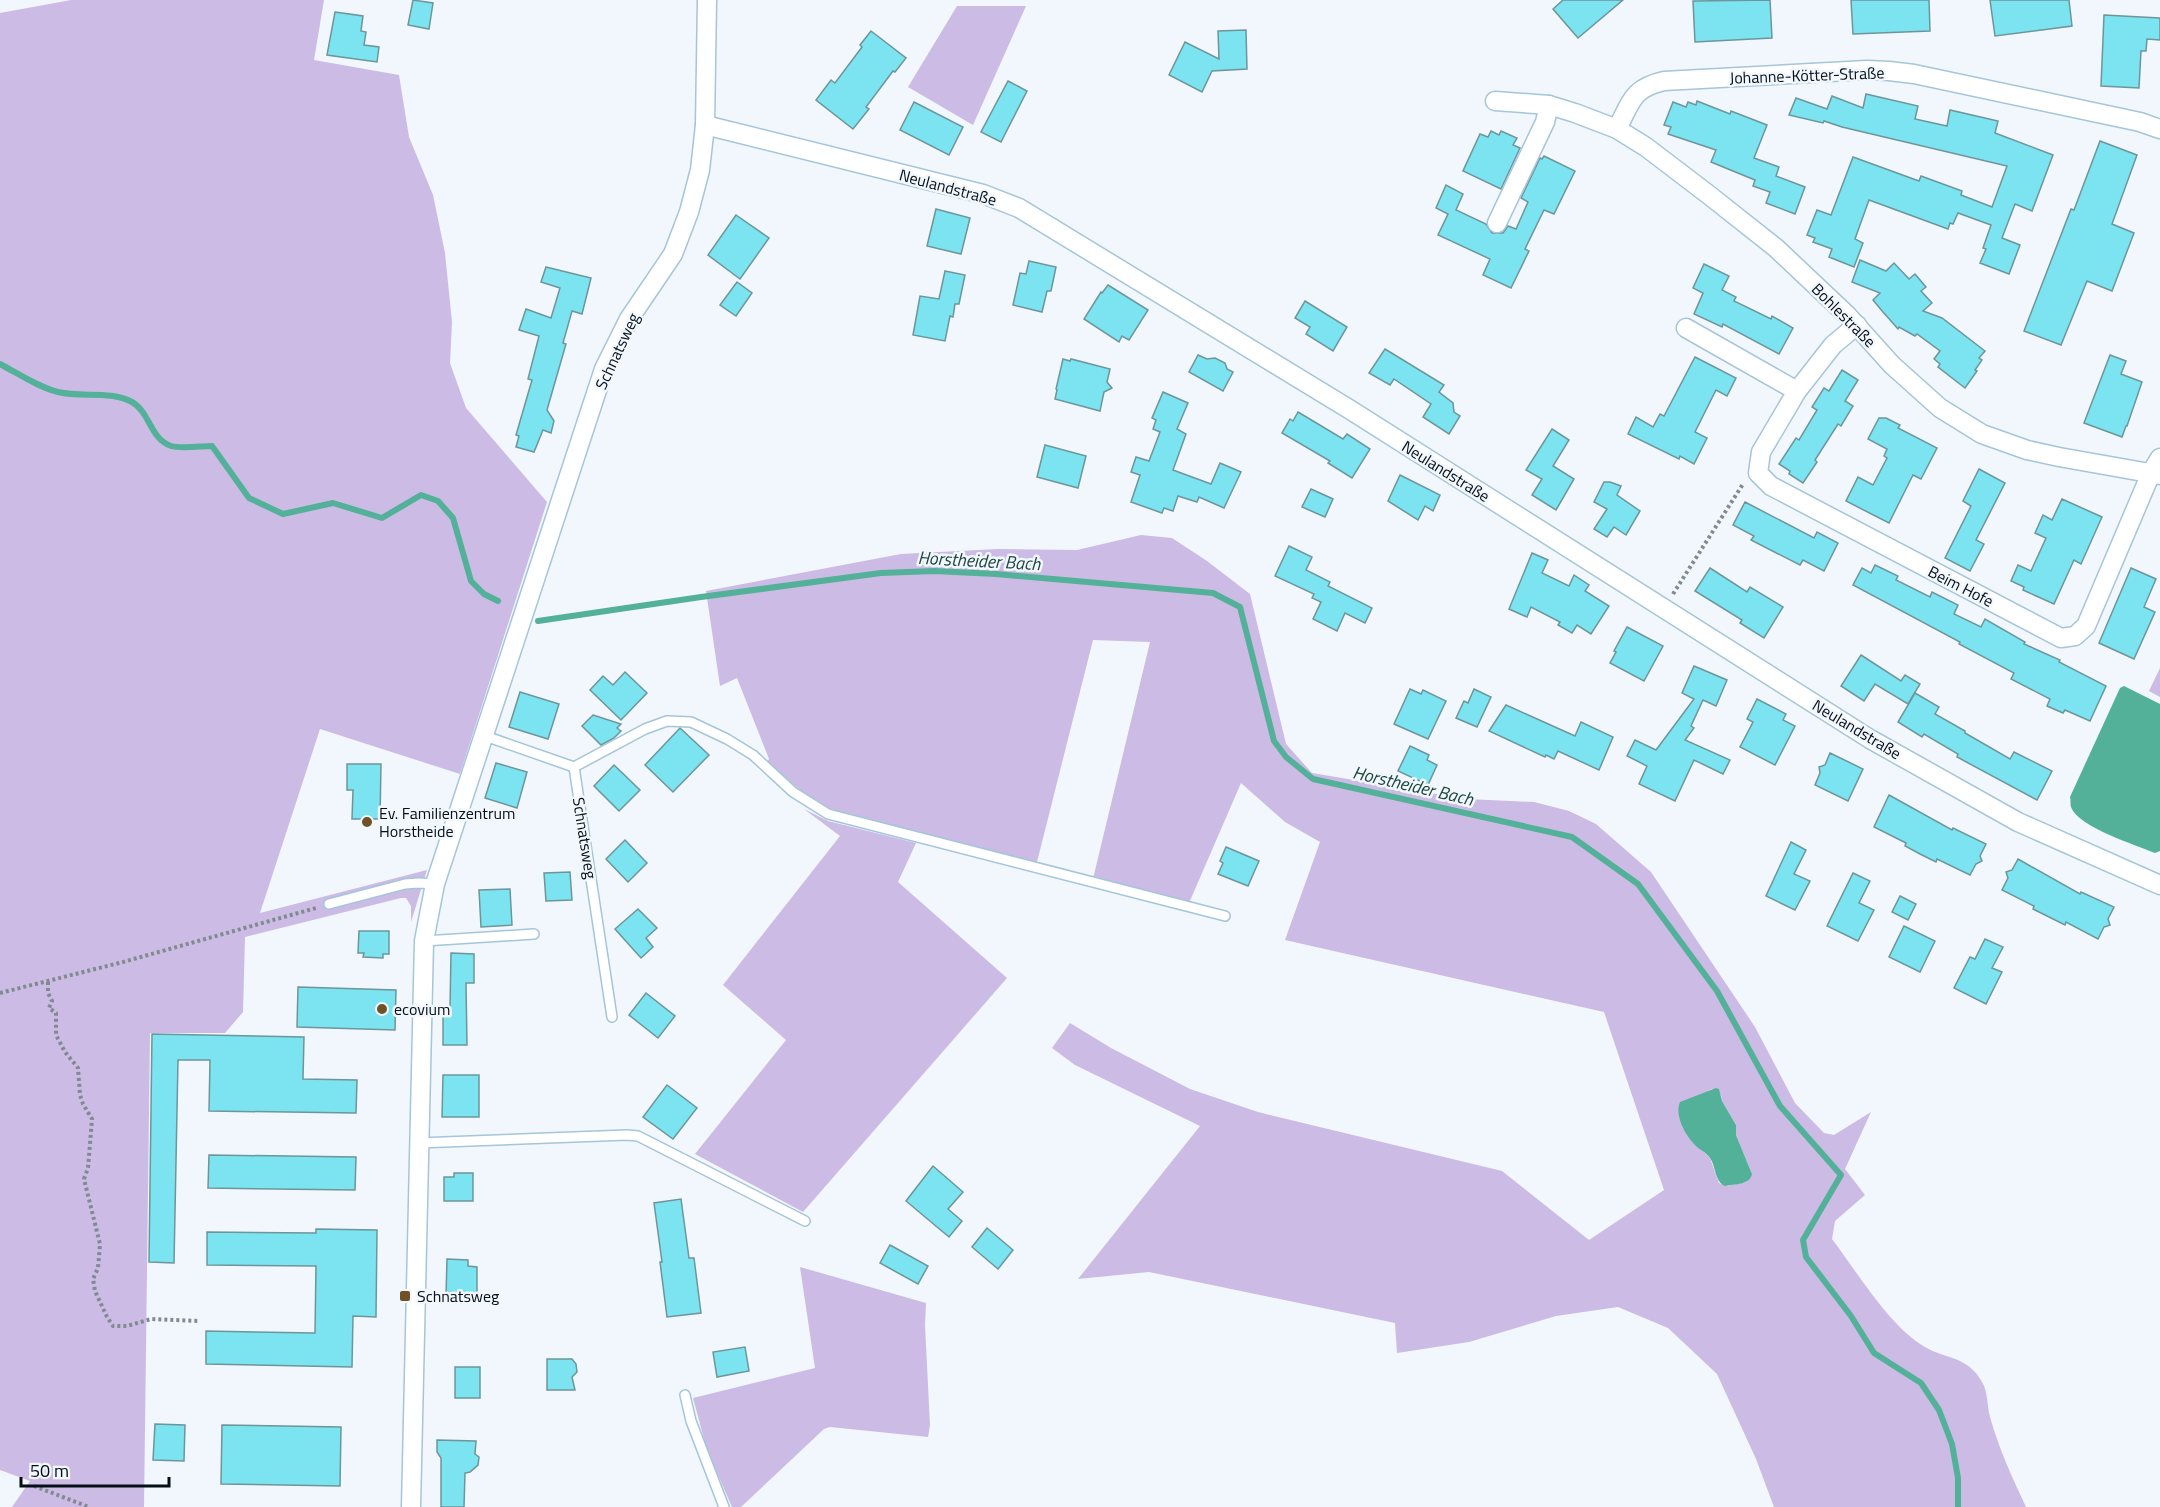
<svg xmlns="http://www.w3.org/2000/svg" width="2160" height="1507" font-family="'Titillium Web',sans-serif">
  <rect width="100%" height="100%" fill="#f1f7fc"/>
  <g fill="#ccbbe5" fill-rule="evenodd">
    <polygon points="71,0 324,0 314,60 399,75 409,137 433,195 445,253 452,322 450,363 466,408 547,502 460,774 320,729 260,913 427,870 411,922 411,906 406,898 401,898 245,937 243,1012 225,1033 150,1033 144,1507 12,1507 30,1481 0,1470 0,13"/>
    <polygon points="957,6 1026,6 973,125 908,87"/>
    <path d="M1141 535 1172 538 1207 561 1250 594 1286 744 1312 773 1467 799 1534 802 1569 811 1596 824 1651 872 1755 1027 1795 1103 1824 1133 1834 1135 1871 1112 1845 1169 1865 1195 1835 1221 1832 1239C1857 1272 1890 1327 1925 1347 1945 1359 1968 1356 1982 1382 1988 1391 1987 1406 1990 1417 1999 1449 2012 1477 2026 1507H1774L1756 1459 1717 1374 1668 1328 1618 1307 1556 1316 1469 1342 1397 1353 1395 1323 1149 1272 1078 1279 1200 1126 1075 1065 1052 1048 1070 1023 1111 1048 1190 1089 1258 1112 1502 1171 1589 1240 1664 1190 1604 1012 1285 940 1320 842 1285 822 1241 783 1189 903 1092 883 1150 642 1093 640 1037 862 830 809 813 801 767 762 769 759 737 678 720 686 706 591 901 554 998 549 1077 550ZM1712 1089 1721 1095 1722 1101 1736 1125V1135L1752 1174 1746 1182 1726 1186 1719 1183 1710 1158 1689 1136 1679 1117 1705 1093Z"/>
    <polygon points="2160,668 2160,697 2149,691"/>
    <polygon points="804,809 828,821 916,843 898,882 1007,978 803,1212 695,1154 786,1040 723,985 840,836"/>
    <polygon points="800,1267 926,1303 925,1325 930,1425 928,1437 830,1427 824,1429 741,1507 732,1507 707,1450 693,1398 815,1368"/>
  </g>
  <g fill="#52b198">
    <path d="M2124 686 2160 704V851L2155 853C2136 845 2078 827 2071 807 2070 803 2071 800 2070 797L2120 688Z"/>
    <path d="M1716 1088 1719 1089 1722 1101 1736 1125V1135L1752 1174C1750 1185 1735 1184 1725 1186 1715 1182 1716 1167 1710 1158 1706 1152 1700 1150 1696 1146 1686 1136 1674 1116 1680 1102Z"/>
  </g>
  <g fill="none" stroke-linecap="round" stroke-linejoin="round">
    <g stroke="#52b198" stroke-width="6">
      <path d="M0 364C19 374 38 387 58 392 82 398 110 390 132 402 150 412 150 439 171 446 180 449 202 446 212 446L249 498 283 514 333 503 382 518 421 495 438 501 453 518 471 581 484 594 498 601"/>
      <polyline points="538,621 701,597 881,573 934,571 996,574 1213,593 1240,607 1274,741 1286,757 1313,779 1572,837 1638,884 1717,991 1780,1106 1841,1175 1803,1240 1806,1257 1851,1316 1874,1353 1921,1383 1939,1410 1952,1444 1958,1478 1958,1507"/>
    </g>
  </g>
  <g fill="#7ce3f0" stroke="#6c969b" stroke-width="1.5">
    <polygon points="413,0 433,3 429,29 408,25"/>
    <polygon points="1563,0 1623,0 1578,38 1553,9"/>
    <polygon points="1770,0 1772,38 1695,42 1693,1"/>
    <polygon points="1851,0 1929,0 1930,31 1853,34"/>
    <polygon points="1990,0 2069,0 2072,26 1995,36"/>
    <polygon points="335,12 363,16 361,31 366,32 364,45 379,47 377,62 327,55"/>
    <polygon points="2104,15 2160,18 2160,40 2147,39 2146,51 2141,51 2139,88 2101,86"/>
    <polygon points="1246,30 1247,69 1212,71 1202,92 1169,75 1185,42 1219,59 1218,31"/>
    <polygon points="871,31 906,58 895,72 893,71 866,107 869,109 853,129 816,100 831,80 835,83 862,47 860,45"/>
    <polygon points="1008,81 1027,91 1001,142 981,132"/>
    <polygon points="1866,94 1918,106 1915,119 1947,126 1950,110 1998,121 1995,133 2053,155 2032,211 2015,204 2002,238 2020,245 2009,274 1980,263 1986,249 1983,248 1991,225 1958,213 1953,224 1950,223 1948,229 1869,200 1855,239 1863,243 1854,267 1829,257 1832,249 1813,242 1815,238 1807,235 1817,210 1831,215 1853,157 1919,181 1921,176 1962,191 1961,195 1992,207 2007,166 1842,127 1824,121 1823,123 1789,115 1796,98 1827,109 1832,96 1863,108"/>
    <polygon points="1697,101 1730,114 1731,111 1767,125 1754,158 1779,167 1776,176 1805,187 1795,214 1766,203 1770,192 1753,186 1755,180 1711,162 1716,150 1668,134 1671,127 1664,125 1673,102 1686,107 1688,102 1696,105"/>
    <polygon points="914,102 963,127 949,155 900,130"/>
    <polygon points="1491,131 1499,135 1501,131 1517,138 1513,145 1520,148 1501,189 1463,171 1480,134 1488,137"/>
    <polygon points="2100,141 2137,155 2112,224 2134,233 2112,291 2087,281 2061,345 2024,331 2071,209 2074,210"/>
    <polygon points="1544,156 1575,171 1554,214 1544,210 1525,249 1529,251 1511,288 1483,275 1490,259 1438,235 1448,214 1436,208 1446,185 1463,194 1456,210 1486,224 1492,233 1503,233 1508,226 1516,229 1528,202 1521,198 1540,158 1542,159"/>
    <polygon points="936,209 970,218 961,254 927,246"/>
    <polygon points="736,215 769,238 740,279 708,255"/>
    <polygon points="1860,260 1886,271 1894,263 1909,279 1915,274 1926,287 1921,291 1932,303 1923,311 1942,318 1985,351 1979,358 1982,360 1975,370 1977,371 1965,388 1938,367 1940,364 1934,359 1940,351 1917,334 1915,336 1899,327 1898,329 1883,312 1873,300 1880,293 1852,282"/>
    <polygon points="1029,261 1056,267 1051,291 1047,291 1042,312 1013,305 1020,273 1026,274"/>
    <polygon points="1704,264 1729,276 1722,290 1736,297 1734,301 1771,319 1772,316 1793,328 1779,354 1723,324 1722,327 1694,314 1703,293 1693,288"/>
    <polygon points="546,267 591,278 582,314 572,311 563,343 566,344 547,410 554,421 551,433 543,430 534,452 516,447 519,436 516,435 532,380 528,379 539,336 519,330 526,309 551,318 560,288 541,282"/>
    <polygon points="945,271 965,275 959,304 955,304 953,317 950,316 945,341 913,335 920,296 939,299"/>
    <polygon points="737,282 752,293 736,316 720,305"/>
    <polygon points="1108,285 1148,310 1129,340 1122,336 1119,342 1084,319 1101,292 1102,293"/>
    <polygon points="1305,301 1347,327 1333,351 1306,334 1310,327 1295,318"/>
    <polygon points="1385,349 1444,385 1439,392 1453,403 1454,412 1460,416 1449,434 1423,417 1431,404 1394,379 1390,385 1369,373"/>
    <polygon points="1198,355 1207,359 1215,358 1225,363 1227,369 1233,372 1223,391 1189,372"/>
    <polygon points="2110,355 2126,361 2121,374 2142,382 2127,426 2126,426 2122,437 2084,423"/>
    <polygon points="1695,357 1736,378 1727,396 1716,390 1695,432 1707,438 1694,464 1680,456 1679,459 1628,434 1636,417 1653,427 1660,414 1664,416"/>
    <polygon points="1063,359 1070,361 1071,359 1110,369 1107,382 1112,388 1104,392 1100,411 1055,399 1057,390 1056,389"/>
    <polygon points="1842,370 1858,380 1845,401 1853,406 1841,426 1838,424 1815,460 1817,462 1803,483 1789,474 1790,471 1779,464 1796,438 1799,440 1817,410 1812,407 1824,388 1829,391"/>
    <polygon points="1163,392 1188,403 1177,429 1186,434 1173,470 1211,484 1220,463 1241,472 1224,508 1199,497 1197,502 1178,496 1173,511 1164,508 1162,513 1131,502 1140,475 1131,472 1136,457 1149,461 1160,432 1153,429 1156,420 1152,418"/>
    <polygon points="1298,412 1343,439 1347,434 1370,449 1352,478 1328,463 1330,461 1282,433 1290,419 1293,421"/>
    <polygon points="1879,418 1886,418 1900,425 1898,428 1937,448 1921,479 1913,475 1889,523 1846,501 1858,477 1873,485 1887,458 1884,456 1887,449 1868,439"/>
    <polygon points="1552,429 1569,440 1553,466 1574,479 1556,510 1532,495 1542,479 1526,470"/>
    <polygon points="1045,445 1086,456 1078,488 1037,477"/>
    <polygon points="1979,469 2005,483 1976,540 1984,544 1970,571 1945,558 1971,506 1963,501"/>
    <polygon points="1400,475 1440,495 1433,511 1425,506 1418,520 1388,501"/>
    <polygon points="1604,482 1610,482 1621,486 1617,495 1640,511 1626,535 1614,527 1607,537 1594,529 1607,509 1594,502"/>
    <polygon points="1311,489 1333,499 1325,517 1302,507"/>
    <polygon points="2062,499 2102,517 2081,564 2074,560 2054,604 2023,590 2024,587 2011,581 2018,565 2031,571 2046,538 2035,533 2043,515 2052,520"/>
    <polygon points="1745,502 1814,538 1817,532 1838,543 1824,571 1803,560 1800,565 1751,540 1754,536 1733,525"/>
    <polygon points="1289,546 1312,557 1306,570 1330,582 1328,586 1372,608 1365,623 1345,613 1337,631 1313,619 1321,602 1312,598 1314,594 1275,576"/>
    <polygon points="1532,553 1548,560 1542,573 1569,586 1574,575 1589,585 1585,591 1609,606 1591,634 1577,625 1572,633 1558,625 1560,622 1531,607 1527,617 1509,609"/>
    <polygon points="1875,565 1898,576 1896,580 1930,597 1932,592 1958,605 1954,614 1981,627 1985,619 2025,642 2024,644 2060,660 2059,662 2106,686 2090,721 2065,710 2063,713 2047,706 2050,699 2011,679 2014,673 1959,644 1960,642 1853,585 1862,568 1871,573"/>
    <polygon points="1710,568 1747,592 1750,587 1783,607 1764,638 1740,623 1742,620 1695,591"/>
    <polygon points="2131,568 2156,579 2144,607 2155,612 2134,659 2099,643"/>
    <polygon points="1627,627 1663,646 1644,681 1610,663 1616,652 1614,651"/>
    <polygon points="1861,655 1901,681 1905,675 1920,684 1908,704 1875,684 1864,701 1841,686"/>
    <polygon points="1694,666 1727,680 1716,706 1703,700 1691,726 1694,728 1685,740 1730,760 1723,774 1694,760 1675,801 1639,784 1647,766 1627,756 1635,740 1656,750 1694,699 1682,693"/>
    <polygon points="625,672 647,693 621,720 590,690 603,676 613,685"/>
    <polygon points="1410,689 1421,694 1423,690 1446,701 1428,739 1394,724"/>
    <polygon points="1474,689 1491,697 1477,727 1456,718 1464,701 1468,703"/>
    <polygon points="520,692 559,704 548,739 509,727"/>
    <polygon points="1915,693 1939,707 1935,714 1965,731 1965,733 2010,759 2014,752 2052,771 2037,800 1957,757 1958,754 1924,734 1922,737 1898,722"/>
    <polygon points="1757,699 1786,714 1783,720 1795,726 1775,765 1740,747 1753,722 1747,719"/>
    <polygon points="1506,705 1575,736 1581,722 1613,737 1599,770 1558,751 1554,759 1546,755 1545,757 1489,731"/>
    <polygon points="593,715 621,724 617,728 621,731 614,738 601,745 582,726"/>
    <polygon points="680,728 709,755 673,792 645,765"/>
    <polygon points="1410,746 1429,755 1427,760 1437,765 1428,785 1398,771"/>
    <polygon points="1830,753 1863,769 1848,801 1815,785 1820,773 1819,767 1825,765"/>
    <polygon points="496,763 527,772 517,808 485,798"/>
    <polygon points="347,764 381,764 380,819 352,819 353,790 347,790"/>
    <polygon points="614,765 640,790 619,811 594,786"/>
    <polygon points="1889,795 1952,830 1953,828 1986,844 1980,856 1982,861 1976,864 1970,875 1937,859 1936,862 1920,854 1905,846 1906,843 1874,827"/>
    <polygon points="625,840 647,863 628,882 606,859"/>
    <polygon points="1791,842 1806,850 1794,874 1810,881 1795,910 1766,896"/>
    <polygon points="1226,847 1259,861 1248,886 1218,874 1223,863 1220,861"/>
    <polygon points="2018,859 2080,894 2081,892 2114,907 2108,919 2110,925 2104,927 2098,939 2066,922 2065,925 2033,909 2034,906 2002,890 2008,878 2006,872 2012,870"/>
    <polygon points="570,872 572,900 546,901 544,873"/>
    <polygon points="1853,873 1870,881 1859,903 1874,910 1858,941 1827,926"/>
    <polygon points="510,889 512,925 481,927 479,890"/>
    <polygon points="1900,896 1916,904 1908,920 1892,912"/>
    <polygon points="638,909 657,928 646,938 653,947 641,958 615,929"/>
    <polygon points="1904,926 1935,941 1920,972 1889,957"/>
    <polygon points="359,931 389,931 389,954 383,954 383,958 363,957 364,953 358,953"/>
    <polygon points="1985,939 2003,947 1992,968 2002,972 1986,1004 1954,988 1970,957 1975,959"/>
    <polygon points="451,953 474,954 474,983 466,983 467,1045 443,1045 443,1008 450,1008"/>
    <polygon points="298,987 396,990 395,1030 297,1027"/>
    <polygon points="646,993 675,1016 658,1038 629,1015"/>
    <polygon points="152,1034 304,1037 303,1079 357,1080 356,1113 209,1111 210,1060 178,1060 174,1263 149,1262"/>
    <polygon points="443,1075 479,1075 479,1117 442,1117"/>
    <polygon points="667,1085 697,1108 673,1139 643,1117"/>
    <polygon points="209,1155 356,1157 355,1190 208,1188"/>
    <polygon points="933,1166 963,1192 948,1209 962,1221 949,1237 906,1201"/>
    <polygon points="454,1173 473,1173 473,1201 444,1201 444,1177 454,1177"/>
    <polygon points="681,1199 689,1258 694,1258 701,1313 667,1317 660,1262 662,1262 654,1203"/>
    <polygon points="987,1228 1013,1250 998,1269 972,1247"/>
    <polygon points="316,1229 377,1230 376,1317 353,1316 352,1367 206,1364 206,1331 315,1333 316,1266 207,1265 207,1232 316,1233"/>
    <polygon points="890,1245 928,1266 918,1284 880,1263"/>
    <polygon points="447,1259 468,1260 468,1266 477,1267 477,1296 446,1296"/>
    <polygon points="745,1347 749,1371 717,1377 713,1352"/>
    <polygon points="547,1359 572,1359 576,1364 577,1372 572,1377 575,1390 547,1390"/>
    <rect x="455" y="1367" width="25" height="31"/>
    <polygon points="155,1424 185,1425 184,1461 153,1460"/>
    <polygon points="222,1425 341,1427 340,1486 221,1484"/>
    <polygon points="437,1440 476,1441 475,1454 479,1457 478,1465 470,1472 465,1473 464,1507 441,1507 441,1458 437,1452"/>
  </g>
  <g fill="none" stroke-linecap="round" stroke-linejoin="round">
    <g stroke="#a5c5db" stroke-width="12">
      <g id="lane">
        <polyline points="485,736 574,767 645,729 667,721 691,722 727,739 753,755 793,792 828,814 1225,916"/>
        <polyline points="574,767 612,1017"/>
        <polyline points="329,904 405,884 418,883 435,884"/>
        <polyline points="424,941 534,934"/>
        <polyline points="418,1143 627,1135 638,1136 805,1221"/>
        <polyline points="685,1395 691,1421 724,1507"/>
      </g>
    </g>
    <g stroke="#a5c5db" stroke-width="21">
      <g id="street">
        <polyline points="1495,101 1549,105 1575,113 1617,129 1646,147 1709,195 1776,248 1847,315 1892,365 1940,408 1982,434 2027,450 2059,457 2160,475"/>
        <polyline points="705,125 983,194 1019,208 1349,409 1870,739 2018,822 2160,885"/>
        <path d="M1617 129C1631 102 1632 88 1664 81L1867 70 1889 71 1914 74 2140 122 2160 129"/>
        <polyline points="1497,223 1545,122 1549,105"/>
        <polyline points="1857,325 1833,345 1797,391 1761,452 1758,473 1771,486 2061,638 2075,636 2086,626 2151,473 2160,458"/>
        <polyline points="1686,328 1797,391"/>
        <polyline points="411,1507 424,941 435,884 604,369 629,319 673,254 689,212 700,170 705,125 707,0"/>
      </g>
    </g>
    <g stroke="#828a91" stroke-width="4" stroke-dasharray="3 3" stroke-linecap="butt">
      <polyline points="1673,594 1743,484"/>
      <polyline points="48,982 48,993 52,1001 49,1008 56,1013 56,1035 65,1052 78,1068 80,1095 83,1104 92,1119 88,1168 84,1179 100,1244 98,1268 93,1279 95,1291 107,1317 113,1326 127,1326 151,1319 199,1321"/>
      <polyline points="0,993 123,962 316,908"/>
      <polyline points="34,1486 89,1507"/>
    </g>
    <use href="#lane" stroke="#fff" stroke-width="9"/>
    <use href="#street" stroke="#fff" stroke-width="18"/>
  </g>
  <g fill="#6e5125" stroke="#f1f7fc" stroke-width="2">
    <circle cx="367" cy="822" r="6"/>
    <circle cx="382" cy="1009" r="6"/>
    <rect x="399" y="1290" width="12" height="12" rx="3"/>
  </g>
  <g text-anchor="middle" stroke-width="5" stroke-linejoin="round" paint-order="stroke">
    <g font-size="16" fill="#050f17" stroke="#f1f7fc">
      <text transform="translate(1807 75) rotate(-2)" y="6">Johanne-Kötter-Straße</text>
      <text transform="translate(948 187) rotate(15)" y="6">Neulandstraße</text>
      <text transform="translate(1844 315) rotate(45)" y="6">Bohlestraße</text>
      <text transform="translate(617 351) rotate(-65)" y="6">Schnatsweg</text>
      <text transform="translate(1446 471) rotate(32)" y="6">Neulandstraße</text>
      <text transform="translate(1961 586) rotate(27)" y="6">Beim Hofe</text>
      <text transform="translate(1857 729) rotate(31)" y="6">Neulandstraße</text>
      <text transform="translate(585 838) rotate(81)" y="6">Schnatsweg</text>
    </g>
    <g font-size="16" fill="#050f17" stroke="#f1f7fc" text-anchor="start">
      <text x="379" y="819">Ev. Familienzentrum<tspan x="379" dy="18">Horstheide</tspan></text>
      <text x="394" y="1015">ecovium</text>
      <text x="417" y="1302">Schnatsweg</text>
    </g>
    <g font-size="18" font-style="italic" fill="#1d473c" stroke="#f1f7fc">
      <text transform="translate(979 561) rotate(3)" y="6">Horstheider Bach</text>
      <text transform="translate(1413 786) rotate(13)" y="6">Horstheider Bach</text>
    </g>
  </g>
  <path d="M21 1477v9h148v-9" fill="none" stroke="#050f17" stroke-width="3"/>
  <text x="30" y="1477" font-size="18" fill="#050f17" stroke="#f1f7fc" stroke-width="4.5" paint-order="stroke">50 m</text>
</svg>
